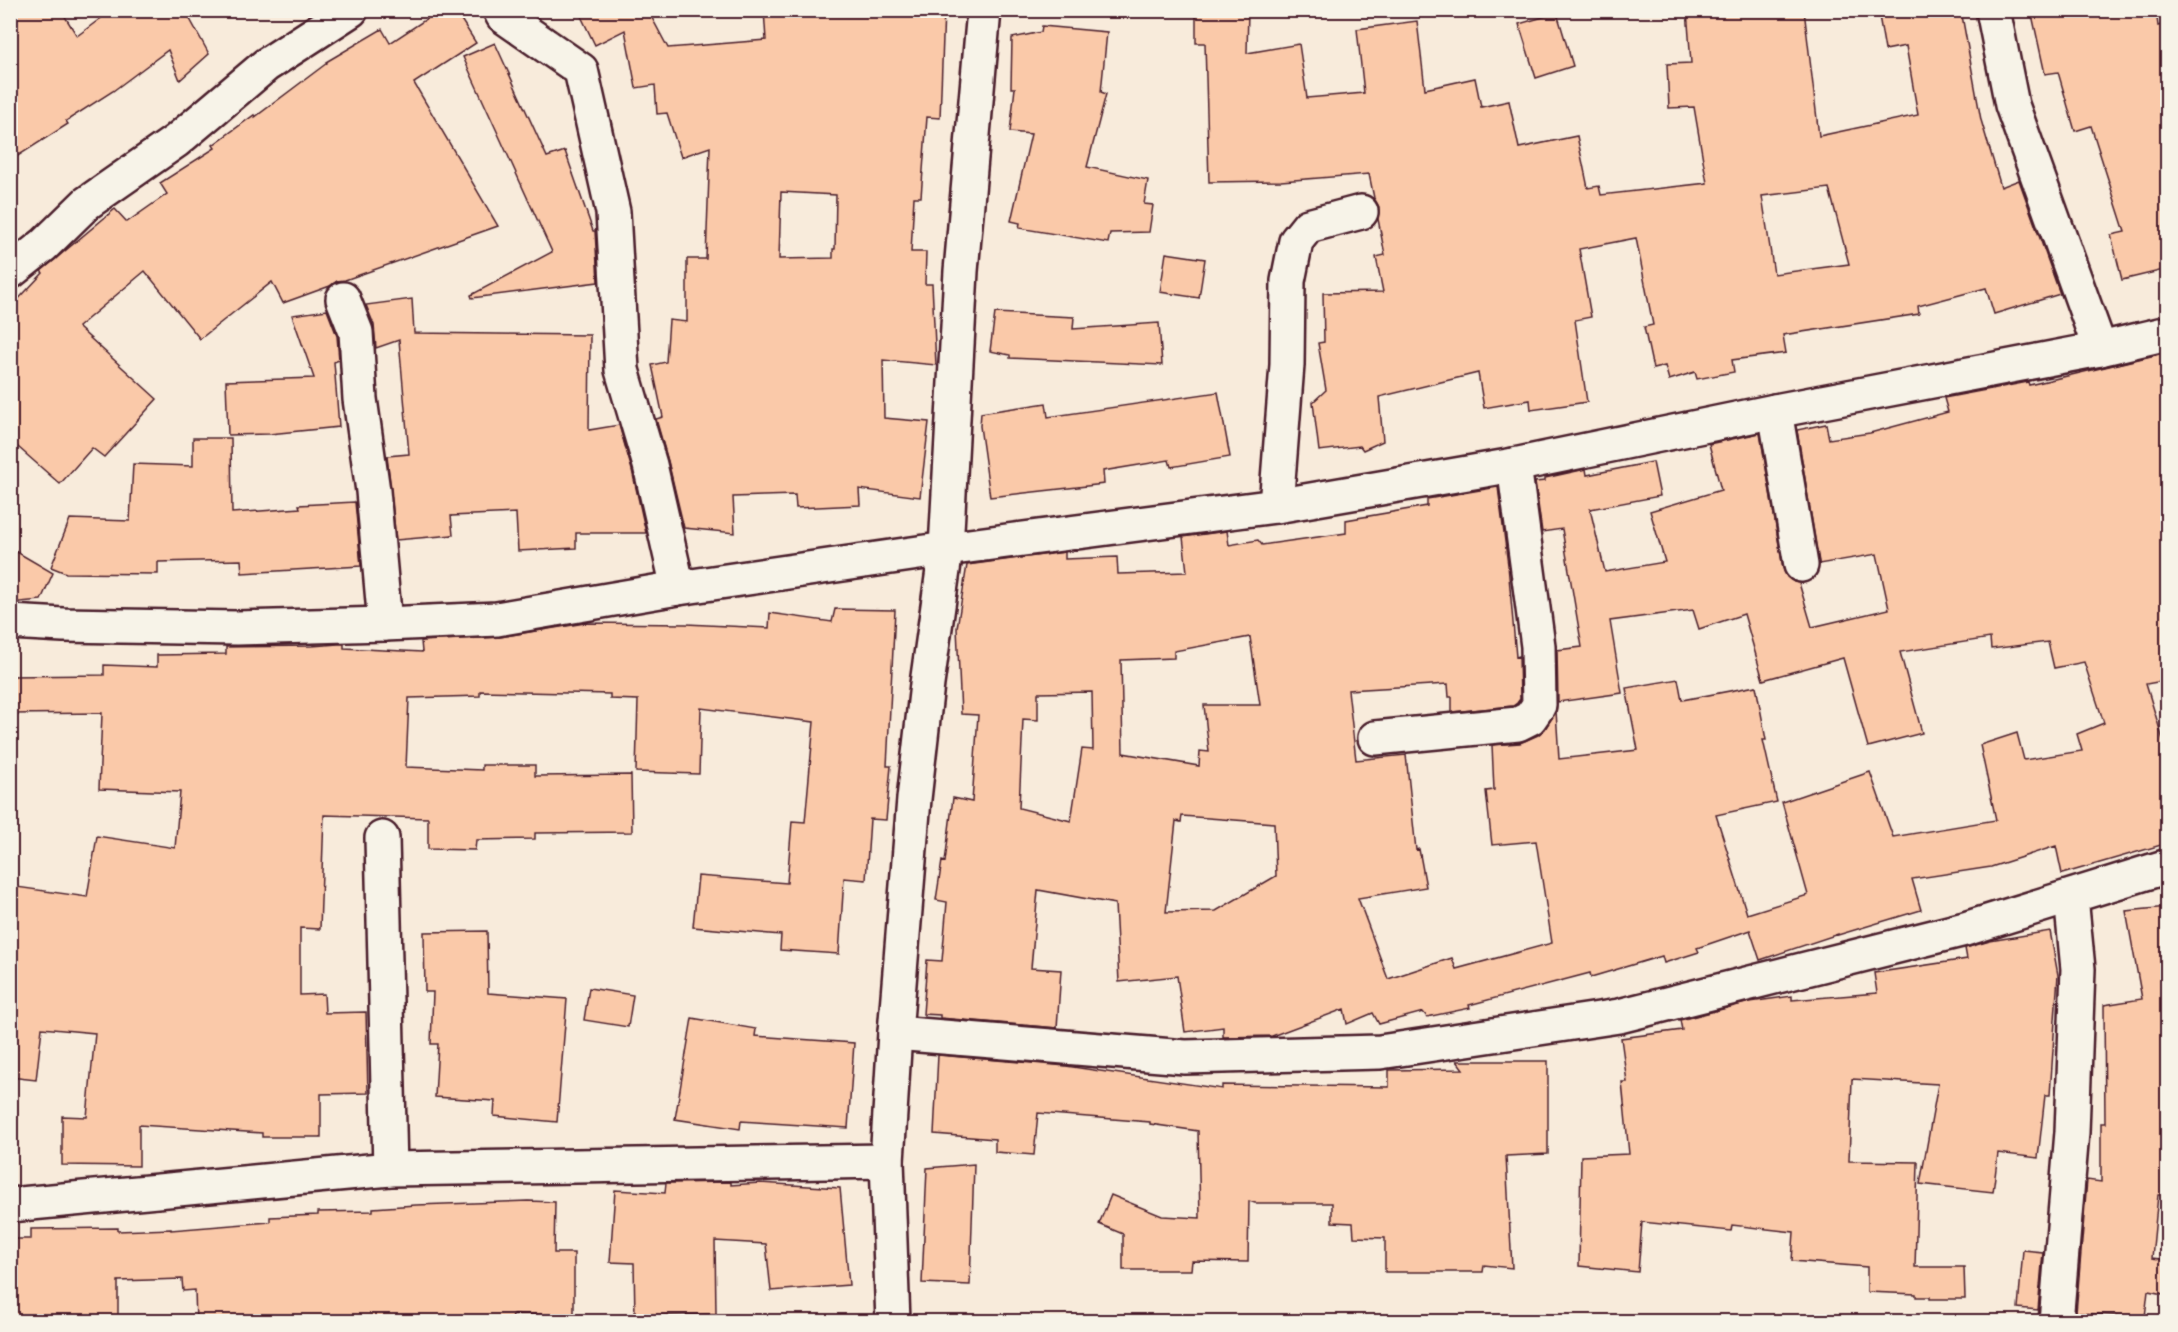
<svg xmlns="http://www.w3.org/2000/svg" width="2178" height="1332" font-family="'Balsamiq Sans',sans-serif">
  <rect width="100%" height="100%" fill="#f8ebdb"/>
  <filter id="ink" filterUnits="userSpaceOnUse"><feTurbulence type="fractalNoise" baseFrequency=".0167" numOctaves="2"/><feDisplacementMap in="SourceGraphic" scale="12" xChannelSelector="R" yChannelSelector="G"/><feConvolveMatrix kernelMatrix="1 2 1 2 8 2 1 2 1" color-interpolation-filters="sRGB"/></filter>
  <g filter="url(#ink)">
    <g fill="#fac9a9" stroke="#4a1f2b" stroke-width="1.5" fill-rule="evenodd">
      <polygon points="10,10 61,10 77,36 112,10 185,10 209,54 180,80 168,50 113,91 66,121 68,124 10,161"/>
      <polygon points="440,10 455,10 476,43 414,83 498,226 345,280 337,281 330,286 283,303 272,282 200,339 145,271 78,327 157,399 104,457 92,448 60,484 10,440 10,308 43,273 41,271 115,209 127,222 167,194 160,183 215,148 213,145 254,115 255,117 327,63 326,62 382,29 390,43"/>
      <path d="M578 10H662L651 16 668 48 766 40 764 10H944L940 118 927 117 921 197H914L911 252H926L925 284H932L936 365 883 360 884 418 929 422 920 497 859 489 860 505 796 508 795 495 733 497 735 533 684 528 668 461 656 419 663 417 652 365 666 362 669 320 687 322V259H706L710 147 681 157 667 113 657 114 655 85 636 88 625 30 595 45ZM781 192 836 195 835 249H833V258L779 259Z"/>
      <path d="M1196 10H1248L1247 53 1299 44 1307 98 1364 93 1357 29 1417 21 1425 89 1475 78 1481 107 1509 101 1519 148 1577 136 1588 188 1599 186 1601 195 1707 183 1694 107 1669 108 1667 64 1691 63 1687 10H1804L1819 136 1918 115 1906 46 1885 50 1878 10H1961L1981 120 2001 187 2019 180 2060 294 1994 314 1986 288 1918 306 1919 314 1783 335 1786 353 1732 360 1734 372 1697 379 1695 372 1669 380 1665 366 1653 369 1644 327 1653 325 1636 238 1579 249 1591 317 1575 320 1587 402 1531 410 1530 400 1484 408 1478 373 1379 397 1383 441 1363 450 1360 446 1319 451 1313 402 1326 390 1318 343 1324 342 1323 293 1383 292 1376 257 1385 255 1378 219 1379 207 1374 198 1369 174 1281 181 1209 182 1205 43H1196ZM1829 188 1849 264 1774 274 1762 196Z"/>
      <polygon points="2031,10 2156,10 2158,26 2168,23 2168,269 2122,280 2111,235 2125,232 2091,126 2075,131 2058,72 2045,74"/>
      <polygon points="1557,13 1573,66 1536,78 1519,24"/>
      <polygon points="1042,26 1107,32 1101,92 1106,94 1087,167 1148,180 1144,204 1153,205 1149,232 1110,233 1108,243 1019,228 1020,223 1011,221 1031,134 1010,132 1015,88 1011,88 1012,38 1041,32"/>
      <polygon points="495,43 547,157 565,151 593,231 595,231 598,282 472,298 471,295 552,252 463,57"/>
      <polygon points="1166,253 1205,259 1199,298 1160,292"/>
      <polygon points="412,299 414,333 590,335 589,430 619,425 632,470 646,533 576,533 576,548 518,551 516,513 451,516 453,535 396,540 387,456 409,454 399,340 376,348 374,325 366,305"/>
      <polygon points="327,310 337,336 339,360 334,362 339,427 269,434 228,435 226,381 314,378 292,315"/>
      <polygon points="995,313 1074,317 1073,329 1159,323 1162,365 1010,358 1010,355 990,351"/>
      <path d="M2168 352V680L2146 684 2168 756V843L2062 874 2056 846 1991 867 1912 879 1921 910 1838 935V934L1760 960 1750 930 1697 948 1699 952 1664 963 1662 956 1591 977 1590 973 1469 1005 1470 1008 1427 1017 1423 1012 1379 1024 1373 1013 1347 1024 1344 1009 1272 1036 1223 1037V1027L1185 1032 1177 976 1119 982 1115 904 1038 890 1031 968 1061 970 1057 1028 940 1018V1015L923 1014 927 960 942 961 947 902 936 900 942 861 945 862 953 798 972 802 978 715 961 714 957 628 967 565 1065 552V559L1117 557 1118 574 1187 572 1183 537 1227 531 1229 545 1258 540 1262 545 1346 533V520L1427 506V499L1498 487 1508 565 1516 657 1519 656 1520 699 1517 703 1513 706 1452 712V697H1449L1448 684 1348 690 1356 760 1406 755 1416 850 1419 849 1426 887 1358 898 1388 979 1452 958 1456 969 1552 943 1536 841 1492 845 1486 791 1494 790 1492 745 1520 743 1538 735 1545 729 1556 711 1559 759 1638 750 1626 688 1678 679 1682 700 1756 686 1766 740H1763L1777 802 1716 815 1747 914 1808 895 1782 802 1870 772 1893 837 1996 820 1980 745 2017 733 2024 760 2082 751 2077 734 2104 723 2084 662 2054 668 2048 642 1991 649 1990 638 1900 652 1922 733 1868 747 1843 658 1763 680 1744 614 1699 629 1693 610 1610 621 1622 693 1558 702 1557 650 1582 647 1562 529 1542 532 1535 482 1545 481V478L1586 469 1587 475 1653 462 1660 496 1590 509 1605 572 1665 562 1650 511 1721 490 1709 444 1760 433 1783 568 1787 577 1794 582 1799 583 1812 627 1889 609 1877 554 1819 564 1797 430 1826 424 1829 439 1870 433 1948 412 1944 398 2028 382 2029 385ZM1250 637 1260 705H1204L1209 752 1200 751 1199 766 1123 753 1121 660 1174 658V651ZM1092 692 1093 750 1082 749 1071 821 1019 808 1023 719 1038 720V693ZM1182 816 1274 823 1276 876 1216 911 1166 912 1176 821 1181 822Z"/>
      <polygon points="1218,392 1230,457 1171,467 1169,460 1103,471 1104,484 990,497 980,426 981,413 1046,403 1048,417"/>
      <polygon points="193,438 231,438 232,513 300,508 299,505 355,502 361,566 242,573 241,560 158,562 158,574 66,573 51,567 70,519 130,521 133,464 193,466"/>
      <polygon points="10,548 53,573 41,600 10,603"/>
      <polygon points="835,609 895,610 887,766 891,766 886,820 870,819 866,880 844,878 839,954 780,950 781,935 693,927 698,876 787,883 792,821 805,822 814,722 701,708 699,774 636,772 638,700 610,699 610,694 480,691 480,696 409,698 406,767 482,770 482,765 535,765 535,776 631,775 632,832 535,833 535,839 476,840 475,850 428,849 428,818 324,815 320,929 300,928 300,995 324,994 325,1013 366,1012 368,1093 321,1094 321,1137 262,1137 262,1133 139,1125 139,1166 62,1165 62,1116 87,1117 95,1033 42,1028 36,1080 10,1077 10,886 87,897 97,836 175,848 180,792 99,789 102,713 10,714 10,676 104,675 104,665 157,667 157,655 226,654 226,647 312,646 338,644 344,644 344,648 422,652 421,641 500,637 585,623 686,624 769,628 770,613 832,622"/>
      <polygon points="2168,907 2168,1195 2158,1195 2152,1258 2168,1260 2168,1295 2148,1291 2145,1317 2076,1313 2087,1180 2101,1182 2101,1123 2105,1123 2104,1005 2142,999 2126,911"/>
      <polygon points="487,931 488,993 567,999 557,1122 494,1116 495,1101 435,1097 438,1044 431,1044 433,992 425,992 424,932"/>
      <polygon points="2050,931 2058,975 2050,1095 2045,1095 2038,1158 1998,1153 1993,1192 1920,1184 1938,1084 1852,1079 1849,1161 1918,1162 1915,1267 1964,1267 1965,1299 1930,1299 1930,1297 1916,1297 1916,1294 1867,1292 1867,1267 1792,1261 1794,1232 1732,1225 1731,1231 1642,1222 1638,1272 1579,1266 1581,1156 1629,1154 1622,1082 1627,1082 1621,1038 1682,1030 1680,1020 1750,1002 1792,996 1792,1000 1877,993 1874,973 1967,959 1965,948 1990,941"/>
      <polygon points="589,988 633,995 628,1027 584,1020"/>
      <polygon points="692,1018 756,1029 755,1036 854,1043 848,1128 741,1121 740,1129 675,1119"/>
      <polygon points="938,1055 1066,1066 1222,1089 1222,1085 1389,1087 1389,1070 1463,1069 1457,1061 1548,1061 1548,1154 1506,1156 1512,1268 1484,1265 1483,1272 1385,1272 1385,1238 1354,1237 1353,1223 1332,1222 1332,1203 1255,1203 1249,1201 1248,1262 1192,1261 1191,1270 1123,1270 1123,1234 1099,1224 1111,1195 1162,1216 1200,1218 1198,1131 1150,1124 1150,1122 1038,1113 1034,1155 995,1152 995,1139 934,1134"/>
      <polygon points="974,1164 970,1285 922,1283 927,1168"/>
      <polygon points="731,1182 731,1185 760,1183 840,1188 849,1285 771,1291 766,1244 715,1241 716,1314 635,1316 634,1263 610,1262 615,1190 665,1193 666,1183"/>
      <polygon points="528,1201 555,1202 554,1253 574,1253 574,1315 513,1314 512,1322 196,1322 195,1290 183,1291 182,1279 118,1281 118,1322 10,1322 10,1239 31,1239 31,1229 118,1228 118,1231 171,1229 171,1230 270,1222 270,1217 318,1215 318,1212 373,1211 373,1208 416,1205"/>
      <polygon points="2023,1250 2043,1252 2038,1310 2018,1308"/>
    </g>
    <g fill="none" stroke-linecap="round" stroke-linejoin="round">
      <g stroke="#4a1f2b" stroke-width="38">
        <g id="street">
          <polyline points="500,10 503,16 581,70 613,212 622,370 650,465 678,588"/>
          <polyline points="1993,10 2012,105 2100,349"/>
          <polyline points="343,299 356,332 360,399 373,491 385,624"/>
          <polyline points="1775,411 1801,565"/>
          <polyline points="1276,506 1287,365 1288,281 1296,241 1308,226 1361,212"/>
          <polyline points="10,622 63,625 237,628 385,624 497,619 678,588 946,549 1276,506 1514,465 1775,411 2100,349 2168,333"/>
          <polyline points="1375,738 1518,724 1530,718 1539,705 1538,646 1514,465"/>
          <polyline points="382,838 390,1169"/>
          <polyline points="895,1033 1185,1057 1380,1052 1619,1016 1965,929 2168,866"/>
          <polyline points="10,1205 390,1169 887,1161"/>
          <polyline points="893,1322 887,1161 895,1033 914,799 927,684 946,549 961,271 984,10"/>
          <polyline points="2056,1322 2072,1132 2078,969 2071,897"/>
        </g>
      </g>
      <g stroke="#4a1f2b" stroke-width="38">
        <polyline id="secondary" points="10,272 44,245 87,203 176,141 266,65 351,10"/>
      </g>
      <use href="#street" stroke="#f7f3e8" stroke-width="33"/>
      <use href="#secondary" stroke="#f7f3e8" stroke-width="33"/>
    </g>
  </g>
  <rect width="2178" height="1332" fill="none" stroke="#f7f3e8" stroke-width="36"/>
  <rect x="18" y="18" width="2142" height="1296" fill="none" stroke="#4a1f2b" stroke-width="2" filter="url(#ink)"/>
</svg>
